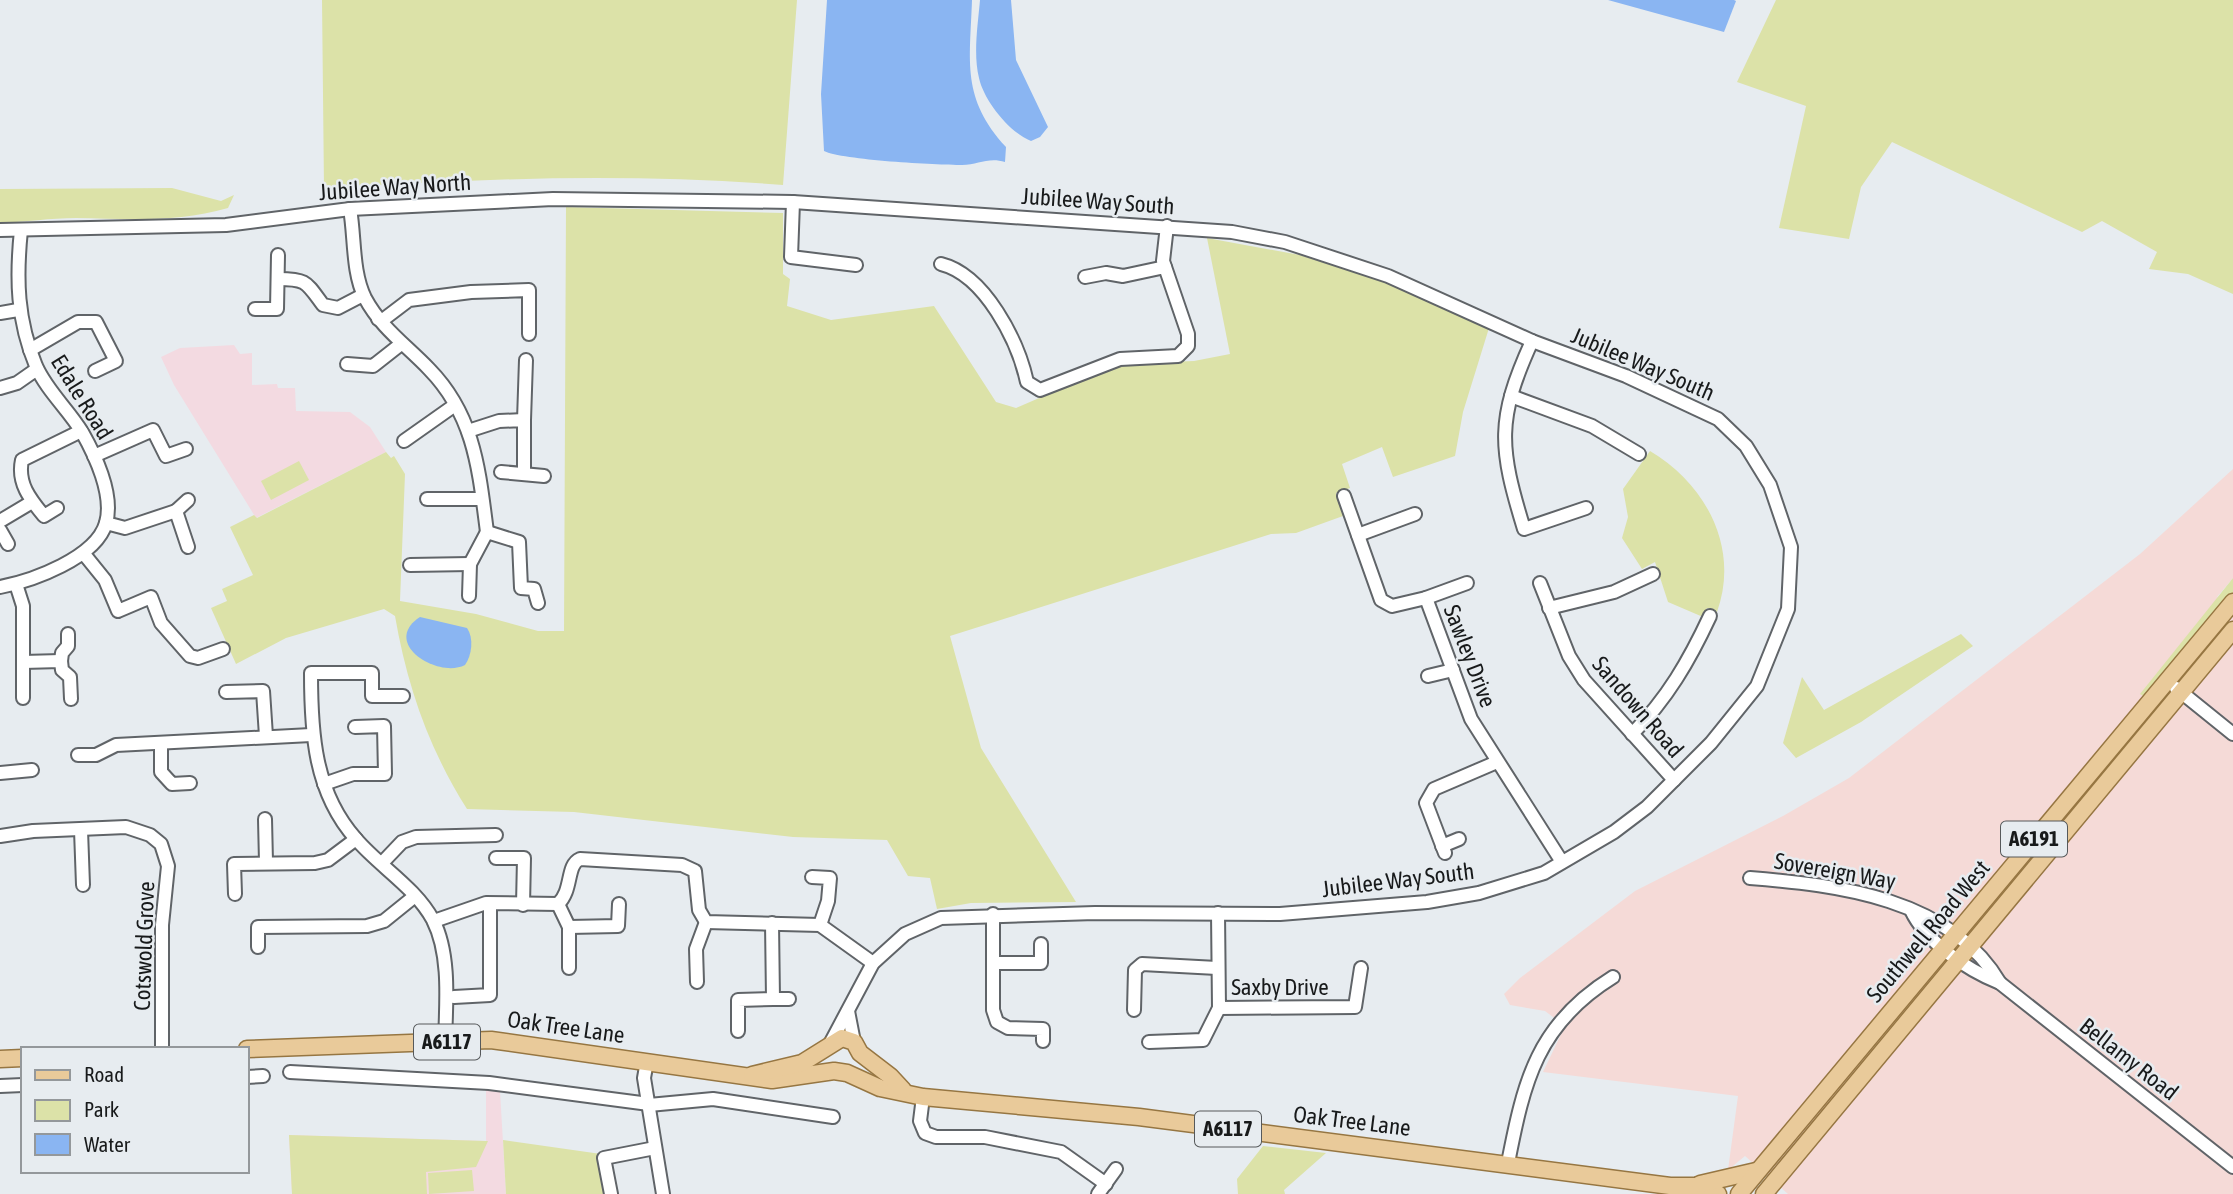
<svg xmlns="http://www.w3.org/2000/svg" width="2233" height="1194" font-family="'Asap Condensed',sans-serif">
  <rect width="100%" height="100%" fill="#e7ecf0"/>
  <polygon fill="#f5dad7" points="2233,469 2233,578 2217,597 2233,609 2233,1194 1788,1194 1745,1156 1728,1170 1738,1096 1543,1072 1565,1026 1545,1011 1510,1005 1504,994 1520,978 1635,891 1783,816 1849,778 2140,554"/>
  <g fill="#f3dae1">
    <polygon points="234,345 240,354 252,353 252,385 277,384 278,388 295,388 296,411 350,412 370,427 386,452 256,518 174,385 161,357 180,348"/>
    <polygon points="486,1089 500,1091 506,1194 292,1194 289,1135 486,1141"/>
  </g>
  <g fill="#dce2a8">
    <path d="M322 0H797L783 185C631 173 477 178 324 189Z"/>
    <polygon points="1776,0 2233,0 2233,294 2188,274 2149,269 2157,252 2102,221 2082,232 1892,142 1861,187 1849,239 1779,228 1806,106 1737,82"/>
    <path d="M172 188 221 201 234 195 228 208C177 223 128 219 76 218 50 218 26 222 0 223V189Z"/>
    <path d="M566 207 783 213V274L790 279 787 306 831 320 934 306 996 402 1016 408 1118 364 1194 361 1230 354 1207 238 1300 255 1390 284 1489 328 1463 412 1455 456 1393 477 1382 447 1342 464 1350 488 1336 493 1343 516 1296 533 1271 534 950 636 981 748 1076 902 971 903 937 909 930 878 908 876 887 840 793 837 574 812 467 809C429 749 407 686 395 616L384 609 286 638 236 664 211 608 227 601 222 589 253 575 230 527 254 515 257 518 386 452 391 458 394 456 405 474 400 601 476 614 538 631H564Z"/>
    <path d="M1650 451C1706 484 1740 548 1717 612L1707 608 1703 617 1668 602 1655 562 1642 569 1622 538 1628 517 1623 489Z"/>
    <polygon points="299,461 309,480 271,500 261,481"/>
    <polygon points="2233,578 2233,593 2145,697 2140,694"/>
    <polygon points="1961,634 1973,646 1861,722 1796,758 1783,743 1802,677 1824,710"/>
    <polygon points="289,1135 486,1141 488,1141 476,1167 426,1172 427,1194 292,1194"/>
    <polygon points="503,1140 601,1154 607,1194 506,1194"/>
    <polygon points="1263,1146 1326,1153 1284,1190 1285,1194 1238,1194 1237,1179"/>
    <polygon points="472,1170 474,1191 429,1194 428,1173"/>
  </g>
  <g fill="#8ab5f2">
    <path d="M827 0H972C970 62 961 98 1006 147L1005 162C988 157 978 165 962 165 937 165 842 160 824 151L821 94Z"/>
    <path d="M980 0H1011L1016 60 1048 127 1040 137 1031 141C1010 133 984 101 979 78 973 54 978 24 980 0Z"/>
    <polygon points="1608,0 1734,0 1736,1 1724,32"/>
    <path d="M420 617 467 628C474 638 472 655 465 665 438 679 380 643 420 617Z"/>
  </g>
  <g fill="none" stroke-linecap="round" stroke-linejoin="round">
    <g stroke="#606468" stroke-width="16">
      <g id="minor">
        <polyline points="793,202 791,257 856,265"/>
        <path d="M350 209C355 237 352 272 365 298 381 328 406 345 429 369 475 416 479 471 487 532"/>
        <polyline points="0,230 226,225 350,209 553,199 793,202 1232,232 1285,242 1388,276 1532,341 1626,376 1718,419 1746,446 1770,485 1791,547 1788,609 1757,686 1711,743 1647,807 1614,832 1544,873 1479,893 1427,902 1280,914 1095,913 941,918 905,934 873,963 831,1042"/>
        <path d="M941 264C985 275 1018 341 1027 382L1040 390 1120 359 1178 356 1188 346V334L1163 261 1167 226"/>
        <polyline points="1085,277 1106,273 1123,276 1165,267"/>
        <path d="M278 279C307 279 306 282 323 305L338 308 363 295"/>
        <polyline points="255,309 277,309 278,255"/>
        <polyline points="0,313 18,310"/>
        <polyline points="378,319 384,319 409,300 471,292 529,290 529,334"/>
        <path d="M1532 341C1496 420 1499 447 1524 529L1586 508"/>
        <polyline points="30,350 78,322 96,322 116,361 95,371"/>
        <polyline points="347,364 373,366 401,344"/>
        <polyline points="0,388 17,383 37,369"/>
        <polyline points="1511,396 1592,426 1639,454"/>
        <polyline points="524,420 526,360"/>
        <polyline points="468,431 499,421 524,420 524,472"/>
        <polyline points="404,441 455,405"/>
        <polyline points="94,456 153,430 166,456 186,449"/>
        <polyline points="501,472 544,476"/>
        <polyline points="1344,496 1381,600 1392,606 1426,598 1471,719 1562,862"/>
        <polyline points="427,499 482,499"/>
        <path d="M57 508 44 516C30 499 17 483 22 460L81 431"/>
        <polyline points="176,511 188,500"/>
        <polyline points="0,521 32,502"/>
        <polyline points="106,523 125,528 176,511 188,547"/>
        <polyline points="0,530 8,544"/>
        <polyline points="487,532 519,542 521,588 534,589 538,603"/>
        <polyline points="1358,535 1415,514"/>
        <polyline points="84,554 105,580 118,611 151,597 161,623 190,656 198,658 223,649"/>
        <polyline points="410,565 470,564"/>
        <polyline points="1540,583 1569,656 1584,680 1674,780"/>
        <polyline points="16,584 23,606 23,698"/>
        <path d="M0 587C32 581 96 558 106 523 114 495 95 455 82 432 68 409 47 391 36 366 17 320 16 279 21 230"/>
        <polyline points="469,596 470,564 487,532"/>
        <polyline points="1426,598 1467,583"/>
        <polyline points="1549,608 1614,592 1653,574"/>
        <polyline points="61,661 62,653 68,646 68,634"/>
        <polyline points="23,662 61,661 62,670 70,677 71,699"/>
        <polyline points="1428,676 1453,670"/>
        <polyline points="2176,688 2233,734"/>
        <polyline points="226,692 263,691 266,736"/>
        <path d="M403 696H372V673H311C311 732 314 792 356 839 380 867 415 887 433 920 451 955 446 1005 445 1042"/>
        <path d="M1632 734C1667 699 1689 661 1710 616"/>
        <polyline points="161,744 161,772 172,784 190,783"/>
        <polyline points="78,755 96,755 116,745 311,735"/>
        <polyline points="0,773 32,770"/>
        <polyline points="324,784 353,774 385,774 384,726 355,727"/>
        <polyline points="265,819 266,862"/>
        <polyline points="81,830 83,885"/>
        <polyline points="0,836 33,831 126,827 150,835 161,844 168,866 162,925 162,1049"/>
        <polyline points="1442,846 1459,839"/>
        <polyline points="1445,853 1426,803 1434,789 1497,762"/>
        <polyline points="496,858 524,858 523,905"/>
        <polyline points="382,863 402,842 416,837 496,835"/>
        <polyline points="812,877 830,878 828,901 820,925"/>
        <path d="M1750 878C1838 885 1950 898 2000 983"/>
        <polyline points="235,894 234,864 315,863 328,860 356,839"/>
        <polyline points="558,904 569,927 569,968"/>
        <path d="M1911 910C1926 942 1967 970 2000 983L2233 1167"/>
        <polyline points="1218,913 1219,1008 1355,1007 1361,968"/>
        <polyline points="993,914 993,1010 997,1022 1008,1028 1043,1029 1043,1041"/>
        <path d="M434 921 486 903 558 904C573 890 566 865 580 859L682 865 695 871 699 910 706 922 820 925 873 963"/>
        <polyline points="569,927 618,926 619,904"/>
        <polyline points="258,947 258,927 367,926 384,921 415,896"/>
        <polyline points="993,963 1041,963 1041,944"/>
        <polyline points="697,982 696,949 706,922"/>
        <polyline points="454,997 490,995 490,905"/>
        <polyline points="773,999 789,999"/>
        <polyline points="1134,1010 1135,970 1142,964 1217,968"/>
        <polyline points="848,1011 854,1042"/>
        <polyline points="738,1031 738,1000 773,999 772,923"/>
        <polyline points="1149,1042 1203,1040 1219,1008"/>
        <polyline points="647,1061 644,1078 663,1194"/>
        <polyline points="290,1072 489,1083 649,1104"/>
        <polyline points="247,1077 263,1076"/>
        <polyline points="0,1086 23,1085"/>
        <polyline points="923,1097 920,1121 925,1133 936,1137 985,1137 1061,1152 1106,1184"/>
        <polyline points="649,1105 713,1099 833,1117"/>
        <path d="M1508 1163C1524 1081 1537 1024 1613 977"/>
        <polyline points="611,1194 604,1158 655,1148"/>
        <polyline points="1098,1194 1116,1169"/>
      </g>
    </g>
    <g stroke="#967642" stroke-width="19">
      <g id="major">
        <polyline points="247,1049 491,1040 772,1080 834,1071 847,1073 880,1088 923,1097 1139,1117 1670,1186 1704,1186 1718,1194"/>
        <polyline points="0,1059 23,1058"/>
        <polyline points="752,1075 802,1063 842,1038 854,1042 860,1053 890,1076 903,1090"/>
        <polyline points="1700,1184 1756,1171"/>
        <polyline points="1739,1194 2233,602"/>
        <polyline points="1764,1194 2233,630"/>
      </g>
    </g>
    <use href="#minor" stroke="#fff" stroke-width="12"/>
    <use href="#major" stroke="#e9ca9a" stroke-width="16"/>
  </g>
  <g text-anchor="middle" stroke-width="5" stroke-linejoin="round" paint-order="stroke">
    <g fill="#e7ecf0" stroke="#56595b" stroke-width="2">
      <rect x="2001" y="821.5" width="66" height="35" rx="5"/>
      <rect x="414" y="1024.5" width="66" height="35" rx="5"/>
      <rect x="1195" y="1111.5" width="66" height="35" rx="5"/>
    </g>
    <g font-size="21" font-weight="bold" fill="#181a1b">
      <text x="2034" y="846">A6191</text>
      <text x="447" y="1049">A6117</text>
      <text x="1228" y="1136">A6117</text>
    </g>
    <g font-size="23" fill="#181a1b" stroke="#e7ecf0">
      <text transform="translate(395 187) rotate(-4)" y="8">Jubilee Way North</text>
      <text transform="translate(1098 201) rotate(4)" y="8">Jubilee Way South</text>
      <text transform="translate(1643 364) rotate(23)" y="8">Jubilee Way South</text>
      <text transform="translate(82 397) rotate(58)" y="8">Edale Road</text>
      <text transform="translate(1470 656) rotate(69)" y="8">Sawley Drive</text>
      <text transform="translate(1638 707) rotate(49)" y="8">Sandown Road</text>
      <text transform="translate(1835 871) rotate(10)" y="8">Sovereign Way</text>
      <text transform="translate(1398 880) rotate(-7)" y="8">Jubilee Way South</text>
      <text transform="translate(1928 931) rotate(-50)" y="8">Southwell Road West</text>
      <text transform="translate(144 946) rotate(-88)" y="8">Cotswold Grove</text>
      <text x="1280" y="995">Saxby Drive</text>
      <text transform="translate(566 1027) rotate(8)" y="8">Oak Tree Lane</text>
      <text transform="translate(2129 1059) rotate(38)" y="8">Bellamy Road</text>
      <text transform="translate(1352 1121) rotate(7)" y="8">Oak Tree Lane</text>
    </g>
  </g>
  <rect x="21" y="1047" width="228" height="126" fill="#e7ecf0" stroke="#94989b" stroke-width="2"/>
  <rect x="35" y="1070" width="35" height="10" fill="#e9ca9a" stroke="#94989b" stroke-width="2"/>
  <text x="84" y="1082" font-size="21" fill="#181a1b">Road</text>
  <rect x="35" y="1100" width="35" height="21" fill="#dce2a8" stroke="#94989b" stroke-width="2"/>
  <text x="84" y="1117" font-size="21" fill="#181a1b">Park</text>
  <rect x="35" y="1134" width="35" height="21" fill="#8ab5f2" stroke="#94989b" stroke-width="2"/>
  <text x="84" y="1152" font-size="21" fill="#181a1b">Water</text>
</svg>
